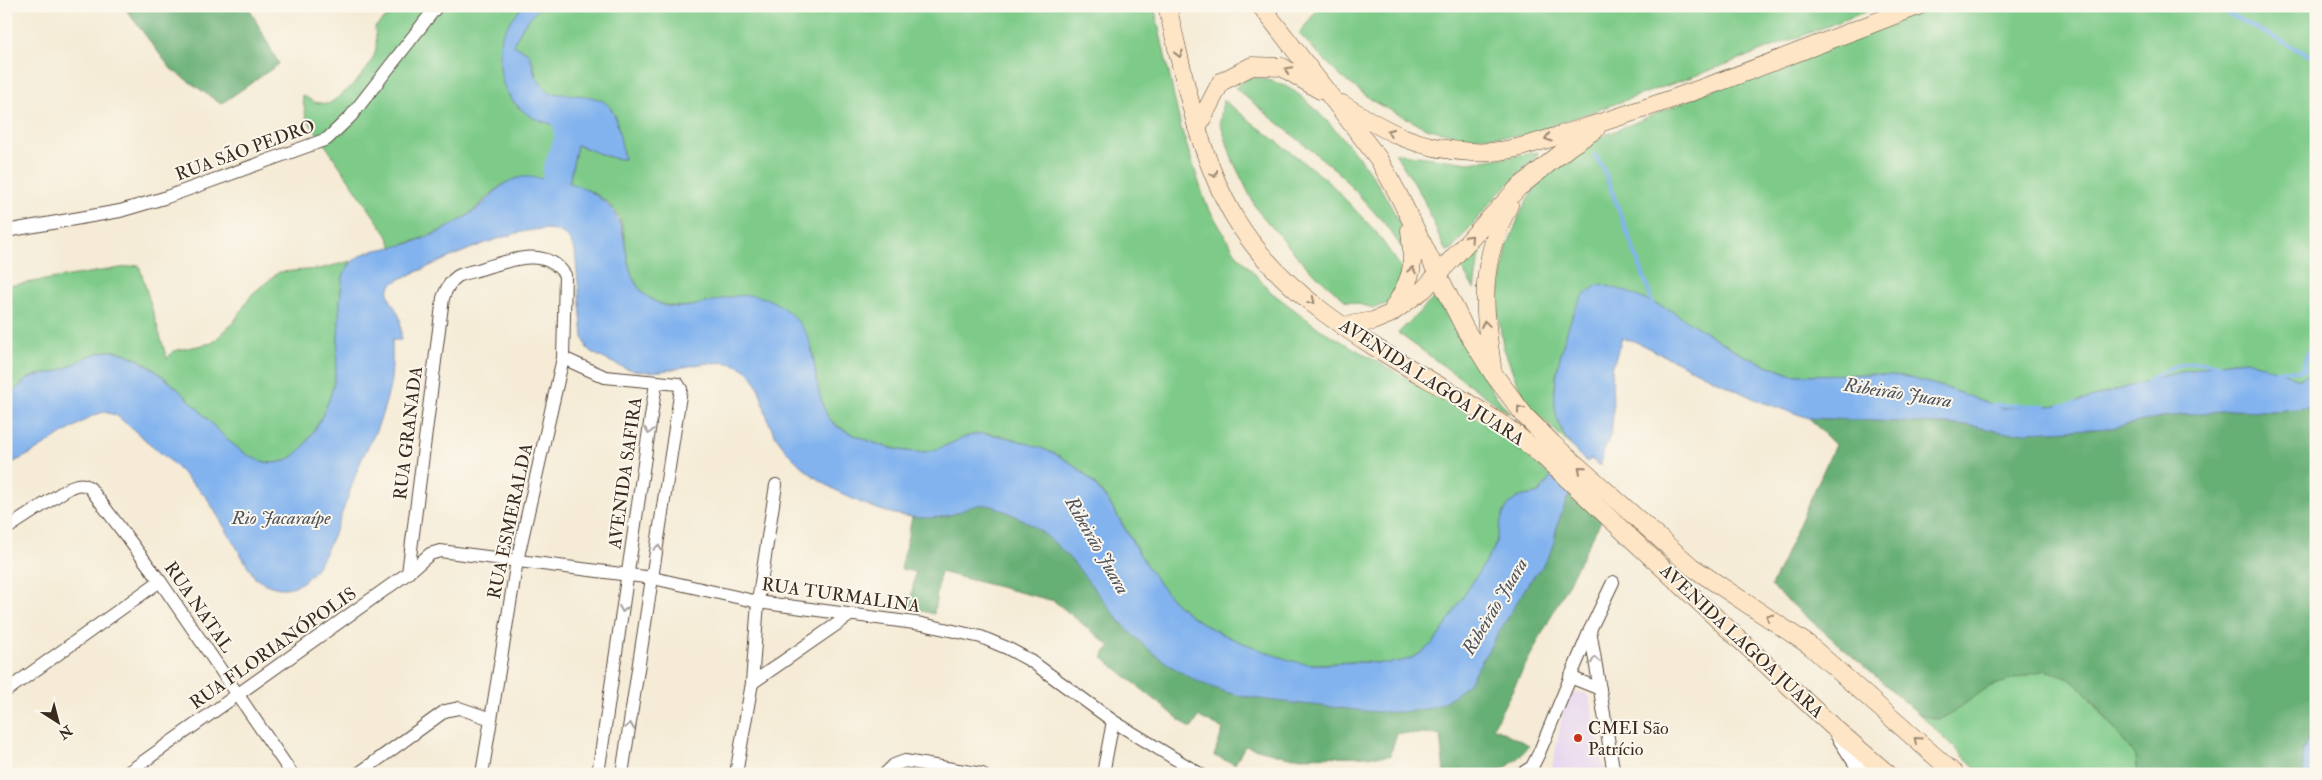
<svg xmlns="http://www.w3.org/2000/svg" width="2322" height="780" font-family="'IM FELL Double Pica',serif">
  <rect width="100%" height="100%" fill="#fbf7ec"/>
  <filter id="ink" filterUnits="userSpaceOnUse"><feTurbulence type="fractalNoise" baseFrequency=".02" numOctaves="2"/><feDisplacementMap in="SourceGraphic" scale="10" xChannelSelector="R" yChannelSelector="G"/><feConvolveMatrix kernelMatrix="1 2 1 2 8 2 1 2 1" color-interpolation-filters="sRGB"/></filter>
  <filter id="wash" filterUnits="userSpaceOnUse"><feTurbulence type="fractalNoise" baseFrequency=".0096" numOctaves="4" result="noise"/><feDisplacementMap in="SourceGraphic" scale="20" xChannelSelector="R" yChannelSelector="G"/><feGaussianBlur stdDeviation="1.12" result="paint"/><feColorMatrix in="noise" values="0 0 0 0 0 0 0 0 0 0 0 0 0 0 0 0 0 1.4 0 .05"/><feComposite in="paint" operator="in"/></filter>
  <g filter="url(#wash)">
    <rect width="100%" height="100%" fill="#f5ebd6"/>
    <polygon fill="#e6d3f0" points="1576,692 1587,694 1590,700 1605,774 1551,774 1565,702 1569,696"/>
    <g fill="#7ecb89" stroke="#5c7a54">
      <path d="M400 6H523L507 26V94L517 106 532 117 553 123 561 130C563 148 558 164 553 181 538 177 518 176 504 184 487 195 475 212 457 223 436 234 415 241 393 248L387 235 306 117 302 95 314 102 328 104C344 95 375 67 376 47 377 41 375 33 375 27Z"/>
      <path d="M540 6H1154L1181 128 1206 204 1235 252 1271 292 1320 329 1499 431 1551 477 1539 493C1533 495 1525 495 1520 498 1498 511 1502 529 1493 550 1477 575 1446 635 1425 650 1394 671 1383 661 1351 662 1331 663 1309 666 1289 661 1277 658 1266 652 1255 648 1220 634 1190 621 1165 591 1128 548 1113 481 1057 455 1043 449 1004 434 989 434 966 434 947 449 924 452 902 454 837 435 826 414 816 396 816 369 812 349L697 305C665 311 638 301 629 266 625 250 626 233 619 217 610 200 587 187 569 184L577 145C593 150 607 159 624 159L615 115 568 95 549 93 536 78 533 61 512 45 523 26Z"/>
      <polygon points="1320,6 1881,6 1703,73 1523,136 1462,137 1426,128 1376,103 1341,77 1299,34"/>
      <path d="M1933 6H2316V371L2300 379 2247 360 2227 362 2164 376 2067 405 2003 408 1943 387 1903 376 1793 375 1744 356 1670 310 1648 301 1573 315C1558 363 1543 397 1570 445L1530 407 1515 378 1503 346 1497 306 1507 247 1522 209 1540 179 1584 144 1710 91Z"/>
      <path d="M1249 76C1260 79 1273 80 1283 85 1301 93 1315 109 1329 123 1367 164 1399 207 1412 262L1385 224 1337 171 1235 88Z"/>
      <polygon points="1223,100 1327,180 1376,232 1410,280 1395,301 1374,308 1346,301 1306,266 1257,210 1233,161 1220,122"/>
      <polygon points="1538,152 1536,157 1498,194 1452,249 1447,251 1444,248 1422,196 1395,153 1469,163"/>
      <polygon points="1484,240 1478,263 1474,289 1460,265"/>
      <path d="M351 261 343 277C337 311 340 348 334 382 330 402 321 420 310 437 275 495 228 442 200 411 181 391 142 353 114 351 91 350 76 366 55 372 47 375 37 374 29 378 21 383 15 392 6 397V286L139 265 167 359 173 351 212 343 233 323 252 294 279 272 319 269Z"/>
      <polygon points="1435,297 1493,392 1510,414 1398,333"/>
      <polygon points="2044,670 2062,674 2080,686 2136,757 2138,774 1982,774 1920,715 1939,719 1947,716 1988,687"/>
    </g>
    <g fill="#66af75" stroke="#506c4a">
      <polygon points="123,6 248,6 279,64 221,104 171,69"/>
      <polygon points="2316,407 2316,721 2302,752 2304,774 2138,774 2136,757 2092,700 2080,686 2062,675 2044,670 1988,687 1948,716 1939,719 1920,715 1771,586 1835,445 1809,418 1968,425 2007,433 2112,428 2161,417 2230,410 2272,411"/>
      <path d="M1571 489 1601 521 1493 727 1529 745C1503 780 1484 774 1444 774L1440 735 1397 733 1390 756 1288 757 1245 746 1235 764 1214 756 1223 729 1199 717 1191 729 1102 657 1110 646 1054 601 940 572 934 614 910 608 915 572 901 569 912 517 947 516 976 504H989L1001 509 1033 525 1053 540 1072 558 1120 622 1146 647 1240 696 1360 710 1390 711 1468 684 1529 582 1541 568 1553 548 1557 525Z"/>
    </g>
    <g fill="#82b3ee" stroke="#5e6e86">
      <path d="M523 6H540L523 26 513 45 529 53 536 78 549 93C613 98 613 94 624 159 607 159 593 150 577 145L569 183C580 186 588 190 597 196 640 223 613 271 648 297 687 327 732 278 774 302 787 309 802 323 808 337 818 361 814 415 840 428 863 440 896 453 923 452 942 451 958 437 976 434 996 431 1041 447 1059 456 1113 484 1128 548 1166 592 1190 621 1219 634 1254 647 1274 655 1292 663 1313 664 1328 665 1342 662 1357 662 1383 663 1405 667 1427 648 1440 638 1448 622 1456 608 1468 589 1481 569 1493 550 1501 532 1498 505 1520 497 1526 495 1533 495 1539 493L1551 477 1571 489 1557 525 1553 548 1541 568 1529 582 1468 684C1458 692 1449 700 1438 705 1408 716 1370 712 1340 708 1307 704 1274 702 1242 696 1195 687 1150 656 1120 621 1080 574 1061 533 1000 509 976 498 968 511 946 516 903 525 849 501 815 477 798 465 783 449 773 431 762 412 763 378 741 367 713 353 670 376 639 371 622 369 605 359 591 352L587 348 583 337 575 250C571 242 567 234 558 231 525 219 435 265 402 278 374 291 397 304 400 319 401 326 401 333 401 340H392C392 356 393 374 389 390 385 406 380 422 373 437 368 447 362 457 358 468 347 497 329 562 304 581 288 593 270 588 255 578L207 498 169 460 116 415 104 412 92 416 30 454 6 466V397C15 392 21 383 29 378 37 374 47 375 55 372 76 366 91 350 114 351 142 354 181 391 200 411 228 442 275 495 310 437 321 420 330 402 334 382 340 348 337 311 343 277 354 247 381 251 407 244 415 242 424 238 432 235 449 228 465 218 479 207 490 198 500 183 515 179 528 174 540 179 553 181L560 156 561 130C550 121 541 123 530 116 508 101 499 84 500 57 500 51 499 44 501 38 505 26 515 16 523 6Z"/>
      <path d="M1600 284 1625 291 1670 310 1744 356 1792 375 1874 374 1903 376 1943 387 2003 408 2067 405 2164 376 2227 362 2247 360 2300 379 2316 371V407L2272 411 2230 410 2161 417 2112 428 2007 433 1968 425 1809 418 1759 401 1634 341 1622 338 1612 368 1613 414 1611 434 1602 454 1601 466 1591 459 1587 462C1570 448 1557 429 1555 406 1552 380 1567 316 1584 295 1588 291 1595 287 1600 284Z"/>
      <polygon points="2316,721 2316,774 2304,774 2302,753"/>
    </g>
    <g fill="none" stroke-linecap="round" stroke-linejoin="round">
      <g stroke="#82b3ee" stroke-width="4">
        <polyline points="2213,6 2316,59"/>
        <polyline points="1595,155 1603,168 1647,285 1653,308"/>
        <polyline points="2276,371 2316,370"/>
        <polyline points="2301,371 2316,332"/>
        <path d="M2147 382C2176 362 2188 359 2222 365"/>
        <polyline points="1992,405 2045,406"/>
        <polyline points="2060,406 2075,403"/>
      </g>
      <polyline stroke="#82b3ee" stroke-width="22" points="550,207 554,169 565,140 564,125"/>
    </g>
  </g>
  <g filter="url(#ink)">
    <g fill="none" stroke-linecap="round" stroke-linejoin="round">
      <g stroke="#57473a" stroke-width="14">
        <g id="minor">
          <polyline points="6,231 120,211 164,198 327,139 351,116 437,6"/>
          <polyline points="563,358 605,377 678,384 681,389 622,774"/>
          <path d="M6 529 69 488C77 484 82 483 90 488L160 581 292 774"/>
          <path d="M408 573 443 298C446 289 450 281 458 276 466 272 476 271 484 268 511 260 546 246 565 275L563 358 517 561 482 774"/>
          <polyline points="1590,630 1614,774"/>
          <polyline points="1570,677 1600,689"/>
          <polyline points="752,683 850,615"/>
          <polyline points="6,691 160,581"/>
          <polyline points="126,774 408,573 430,554 440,551 653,578 758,602 922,624 981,637 1007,648 1031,661 1113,721 1200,774"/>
          <polyline points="358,774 445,711 459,708 491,719"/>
          <polyline points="598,774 656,383"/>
          <polyline points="736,774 752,683 758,602 776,485"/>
          <polyline points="885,774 894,765 905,761 982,774"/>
          <polyline points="1103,774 1113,721"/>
          <polyline points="1521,774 1532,767 1539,753 1590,630 1613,582"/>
        </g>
      </g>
      <g stroke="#57473a" stroke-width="17">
        <polyline id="tertiary" points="1838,735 1863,774"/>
      </g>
      <g stroke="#57473a" stroke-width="19">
        <g id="secondary">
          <path d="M1167 6C1185 78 1197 154 1235 218 1294 317 1414 365 1506 427 1519 436 1531 447 1544 457L1832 726 1888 774"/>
          <polyline points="1261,6 1378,158 1397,192 1465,329 1492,372 1525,416 1553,444 1692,567 1809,645 1955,774"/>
          <path d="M1342 104C1387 132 1417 149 1471 152 1507 155 1543 140 1577 130 1693 95 1805 49 1918 6"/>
          <polyline points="1197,128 1221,82 1252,66 1282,67 1320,90"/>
          <path d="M1394 307C1414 274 1414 268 1410 230"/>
          <polyline points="1343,326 1373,321 1390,314 1424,289 1518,188 1569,147 1596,129"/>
          <path d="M1492 366C1483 304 1479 263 1509 205"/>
        </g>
      </g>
      <use href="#minor" stroke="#fff" stroke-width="12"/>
      <use href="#tertiary" stroke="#fff" stroke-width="15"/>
      <use href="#secondary" stroke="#fde5c5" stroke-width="18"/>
    </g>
    <defs><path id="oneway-chevron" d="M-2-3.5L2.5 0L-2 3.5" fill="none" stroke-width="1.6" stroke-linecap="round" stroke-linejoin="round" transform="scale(1.25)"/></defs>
    <g stroke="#9c8872">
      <use href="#oneway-chevron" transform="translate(1179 54) rotate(76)"/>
      <use href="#oneway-chevron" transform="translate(1288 70) rotate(-152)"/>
      <use href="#oneway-chevron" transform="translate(1390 132) rotate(-158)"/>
      <use href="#oneway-chevron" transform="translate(1548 138) rotate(163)"/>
      <use href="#oneway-chevron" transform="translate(1214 174) rotate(69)"/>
      <use href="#oneway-chevron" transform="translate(1470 238) rotate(-47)"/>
      <use href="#oneway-chevron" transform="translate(1412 270) rotate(-78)"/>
      <use href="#oneway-chevron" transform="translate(1312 301) rotate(38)"/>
      <use href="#oneway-chevron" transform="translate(1485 324) rotate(-98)"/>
      <use href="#oneway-chevron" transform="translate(1520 409) rotate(-127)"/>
      <use href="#oneway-chevron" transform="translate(1581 469) rotate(-139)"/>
      <use href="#oneway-chevron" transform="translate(1769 617) rotate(-147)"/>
      <use href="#oneway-chevron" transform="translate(1917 740) rotate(-138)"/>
    </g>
    <g stroke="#a79f9a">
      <use href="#oneway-chevron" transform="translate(649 431) rotate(98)"/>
      <use href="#oneway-chevron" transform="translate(658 548) rotate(-82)"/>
      <use href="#oneway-chevron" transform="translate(623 609) rotate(99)"/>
      <use href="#oneway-chevron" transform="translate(1595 660) rotate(-99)"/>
      <use href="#oneway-chevron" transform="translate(630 726) rotate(-81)"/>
    </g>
  </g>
  <circle fill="#c8321e" stroke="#fbf7ec" stroke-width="2" cx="1578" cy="738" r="5"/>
  <g text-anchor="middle" stroke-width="4" stroke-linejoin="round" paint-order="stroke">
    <g font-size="18" fill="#3b2a1e" stroke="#fbf7ec">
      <text transform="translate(245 150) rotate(-20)" y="6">RUA SÃO PEDRO</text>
      <text transform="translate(1432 382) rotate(33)" y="6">AVENIDA LAGOA JUARA</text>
      <text transform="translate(408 433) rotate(-83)" y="6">RUA GRANADA</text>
      <text transform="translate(625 473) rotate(-82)" y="6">AVENIDA SAFIRA</text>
      <text transform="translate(510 521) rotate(-78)" y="6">RUA ESMERALDA</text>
      <text transform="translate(841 595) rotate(8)" y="6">RUA TURMALINA</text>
      <text transform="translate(199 607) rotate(55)" y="6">RUA NATAL</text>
      <text transform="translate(1742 641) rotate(43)" y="6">AVENIDA LAGOA JUARA</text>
      <text transform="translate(273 648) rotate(-35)" y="6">RUA FLORIANÓPOLIS</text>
    </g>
    <g font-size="18" fill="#3b2a1e" stroke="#fbf7ec" text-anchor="start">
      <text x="1588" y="734">CMEI São<tspan x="1588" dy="21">Patrício</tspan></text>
    </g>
    <g font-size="19" font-style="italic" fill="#50535c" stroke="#fbf7ec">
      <text transform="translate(1898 392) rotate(9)" y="7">Ribeirão Juara</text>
      <text x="281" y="524">Rio Jacaraípe</text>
      <text transform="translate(1098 545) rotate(60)" y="7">Ribeirão Juara</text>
      <text transform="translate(1494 606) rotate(-59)" y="7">Ribeirão Juara</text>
    </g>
  </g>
  <rect width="2322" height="780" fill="none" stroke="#fbf7ec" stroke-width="25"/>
  <g transform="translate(58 722) rotate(144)" stroke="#fbf7ec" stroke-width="4" paint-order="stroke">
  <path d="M0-4L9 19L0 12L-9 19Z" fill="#3b2a1e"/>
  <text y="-8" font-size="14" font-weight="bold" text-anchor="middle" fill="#3b2a1e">N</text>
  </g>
</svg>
